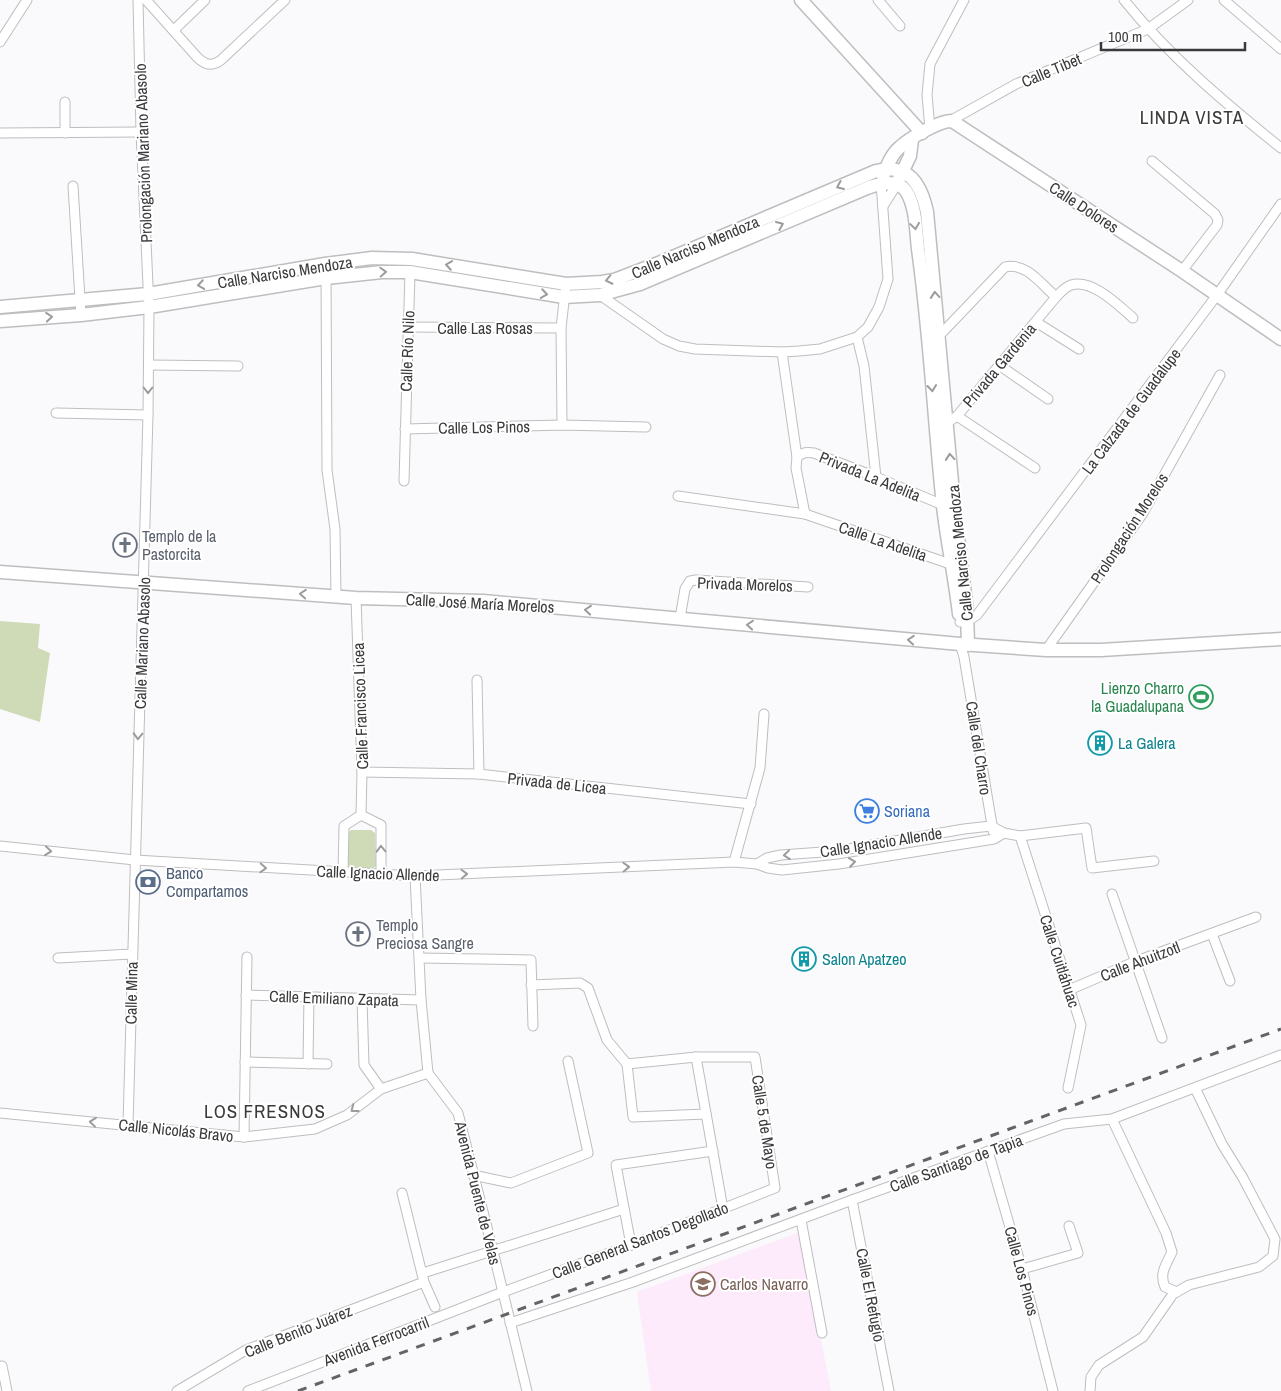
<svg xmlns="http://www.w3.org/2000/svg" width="1281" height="1391" font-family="'Archivo Narrow',sans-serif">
  <rect width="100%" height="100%" fill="#fafafc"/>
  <polygon fill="#fdeafa" points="800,1232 831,1391 651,1391 637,1292"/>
  <g fill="#cfdbb6">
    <polygon points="0,621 40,624 38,648 50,653 40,722 0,709"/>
    <polygon points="351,830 371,830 375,833 376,866 371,870 350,868 347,862 346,835"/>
  </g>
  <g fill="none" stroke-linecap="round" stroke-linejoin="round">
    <g stroke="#bebec0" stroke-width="11">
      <g id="street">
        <path d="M146 0 197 57C205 65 212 67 221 60L285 0"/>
        <polyline points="878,0 900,26"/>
        <path d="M1124 0C1169 56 1225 103 1281 148"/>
        <polyline points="1224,0 1281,49"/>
        <polyline points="174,30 205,0"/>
        <polyline points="0,42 27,0"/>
        <polyline points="950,121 1016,84 1148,29 1188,0"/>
        <polyline points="930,129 927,95 930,64 964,0"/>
        <polyline points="0,133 141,132"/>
        <polyline points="65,133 65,102"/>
        <polyline points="1152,161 1215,214 1218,220 1217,225 1182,271"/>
        <polyline points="73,186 81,315"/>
        <polyline points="883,206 897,184"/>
        <polyline points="326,272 327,470 335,529 336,596"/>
        <polyline points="600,295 663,339 679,346 695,349 782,352 799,351 820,349 857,337 868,327 879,307 888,279 881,183"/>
        <polyline points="1036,322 1079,349"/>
        <polyline points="408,327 561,328"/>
        <polyline points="857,337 864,366 876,477"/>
        <path d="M938 337 1005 267C1026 262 1041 284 1056 297"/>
        <polyline points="782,352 797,457 796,468 805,514"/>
        <polyline points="149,365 238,366"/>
        <polyline points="999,365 1048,399"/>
        <polyline points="56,413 148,415"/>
        <polyline points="957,416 1035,468"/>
        <path d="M942 423H947L957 416 1056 297C1060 293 1065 287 1071 285 1092 278 1119 306 1133 318"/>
        <polyline points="562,425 561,328 566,284"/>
        <polyline points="405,429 562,425 646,427"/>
        <path d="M797 457C803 452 807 452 814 453L876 477 943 505"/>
        <polyline points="404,481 410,272"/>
        <polyline points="678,496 805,514 956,566"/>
        <polyline points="356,598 362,772 361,815"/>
        <polyline points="680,618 685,589 690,581 696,580 808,587"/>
        <polyline points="960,622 971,619 977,615 1217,295 1281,204"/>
        <polyline points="960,644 964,657 993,831"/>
        <polyline points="1046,650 1143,513 1220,375"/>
        <polyline points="477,680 479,774"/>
        <polyline points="362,772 479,774 751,804"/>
        <polyline points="1020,836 1081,1025 1068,1088"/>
        <polyline points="0,846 135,860 415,876 734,862 757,864 768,868 782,870 839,864 994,839 1004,833"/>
        <polyline points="734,862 760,768 764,714"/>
        <polyline points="757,864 767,858 781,855 837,851 964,829 991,826 1004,833 1020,836 1086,828 1092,868 1154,861"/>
        <polyline points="343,873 344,826 361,815 381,825 381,873"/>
        <polyline points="415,876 421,1000 428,1073"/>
        <polyline points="1112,894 1162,1038"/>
        <polyline points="1212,934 1230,981"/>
        <polyline points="58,958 132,954"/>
        <polyline points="420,958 531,960 533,1026"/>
        <polyline points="531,985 580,983 588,988 607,1040 627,1064 633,1117 706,1114"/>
        <polyline points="1069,990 1134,962 1256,917"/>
        <polyline points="246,995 421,1000"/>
        <polyline points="362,999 364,1065 381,1089"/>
        <polyline points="696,1057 723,1209"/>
        <polyline points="245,1062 327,1064"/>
        <polyline points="308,1064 309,997"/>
        <polyline points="428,1073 458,1113 493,1251 527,1391"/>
        <polyline points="0,1113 244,1137 315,1129 347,1115 381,1089 428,1073"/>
        <path d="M1112 1119 1166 1233 1172 1252C1166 1265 1159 1273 1165 1287L1177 1292"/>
        <polyline points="128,1125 148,415 149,307 141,132 138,0"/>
        <polyline points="244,1137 247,957"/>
        <polyline points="988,1151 1022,1269 1053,1391"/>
        <polyline points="473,1175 511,1183 588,1153 568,1061"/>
        <polyline points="402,1193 424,1282 435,1307"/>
        <polyline points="852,1200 889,1391"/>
        <polyline points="801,1220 822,1333"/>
        <polyline points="631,1245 616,1165 713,1151"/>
        <polyline points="1022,1269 1078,1253 1069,1226"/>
        <polyline points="423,1273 624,1209"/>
        <polyline points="510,1323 633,1282 852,1200 1064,1124 1112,1119 1281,1055"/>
        <polyline points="2,1366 7,1391"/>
        <polyline points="177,1391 246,1350 424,1282"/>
        <polyline points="248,1391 503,1292 631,1245 775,1188 755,1057 696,1057 627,1064"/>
        <polyline points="1090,1391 1091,1377 1099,1365 1143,1337 1173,1294 1189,1285 1259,1267 1273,1256 1275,1239 1243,1178 1222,1144 1195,1088"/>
      </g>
    </g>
    <g stroke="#bebec0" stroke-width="15">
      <g id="secondary">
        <polyline points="801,0 922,133"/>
        <path d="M883 176C887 166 891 155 899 148 908 139 940 120 952 121L1182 271 1281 339"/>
        <polyline points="899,179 910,156 912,139"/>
        <path d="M0 307 148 294 325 264 372 258 412 259 566 284 602 282 614 280 661 262 876 171C909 163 921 184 927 212L953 493 967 612 968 645"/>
        <path d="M0 321 81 315 149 307 326 278 382 272H410L564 297 600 295 640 284 867 188C878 184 897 178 906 191 916 206 916 231 918 249 930 334 934 420 943 506 947 542 955 578 959 614"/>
        <polyline points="0,572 356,598 483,601 960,644 1046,650 1101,650 1281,639"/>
      </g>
    </g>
    <use href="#street" stroke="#fff" stroke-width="9"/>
    <use href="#secondary" stroke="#fff" stroke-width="12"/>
    <polyline stroke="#636364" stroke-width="3" stroke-dasharray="9 9" stroke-linecap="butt" points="298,1391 1281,1029"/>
  </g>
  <defs><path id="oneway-chevron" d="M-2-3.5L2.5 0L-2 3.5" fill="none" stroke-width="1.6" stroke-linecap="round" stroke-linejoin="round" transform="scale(1.25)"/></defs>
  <g stroke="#9c9c9d">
    <use href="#oneway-chevron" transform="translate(840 186) rotate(157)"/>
    <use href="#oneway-chevron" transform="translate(780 225) rotate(-23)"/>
    <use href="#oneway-chevron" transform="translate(915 226) rotate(82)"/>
    <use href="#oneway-chevron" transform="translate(449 265) rotate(-171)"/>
    <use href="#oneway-chevron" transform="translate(383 272) rotate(-3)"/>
    <use href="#oneway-chevron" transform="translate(609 280) rotate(168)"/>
    <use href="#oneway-chevron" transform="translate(201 285) rotate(171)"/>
    <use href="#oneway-chevron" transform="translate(544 294) rotate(9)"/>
    <use href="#oneway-chevron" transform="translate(935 295) rotate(-95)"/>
    <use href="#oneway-chevron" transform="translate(49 317) rotate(-5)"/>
    <use href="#oneway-chevron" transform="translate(932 388) rotate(84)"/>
    <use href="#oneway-chevron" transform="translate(148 390) rotate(90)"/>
    <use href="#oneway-chevron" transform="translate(950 457) rotate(-95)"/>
    <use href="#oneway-chevron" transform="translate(303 594) rotate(-176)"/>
    <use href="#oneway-chevron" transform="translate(588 610) rotate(-175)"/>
    <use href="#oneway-chevron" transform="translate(750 625) rotate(-175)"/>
    <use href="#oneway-chevron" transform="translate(911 640) rotate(-175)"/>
    <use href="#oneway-chevron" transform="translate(138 736) rotate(92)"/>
    <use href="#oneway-chevron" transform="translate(381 849) rotate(-91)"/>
    <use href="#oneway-chevron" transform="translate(48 851) rotate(6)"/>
    <use href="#oneway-chevron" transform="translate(787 855) rotate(174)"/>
    <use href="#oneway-chevron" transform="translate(852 862) rotate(-9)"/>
    <use href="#oneway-chevron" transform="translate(626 867) rotate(-2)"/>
    <use href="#oneway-chevron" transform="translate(263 868) rotate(3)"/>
    <use href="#oneway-chevron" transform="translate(464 874) rotate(-2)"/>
    <use href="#oneway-chevron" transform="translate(354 1109) rotate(143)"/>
    <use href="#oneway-chevron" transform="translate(93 1122) rotate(-174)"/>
  </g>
  <defs>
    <g id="church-ring" transform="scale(1.25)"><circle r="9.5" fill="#fff" stroke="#6b7280" stroke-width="1.5"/><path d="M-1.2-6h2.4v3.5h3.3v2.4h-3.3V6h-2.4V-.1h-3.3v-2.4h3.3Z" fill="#6b7280"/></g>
    <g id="stadium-ring" transform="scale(1.25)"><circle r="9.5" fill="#fff" stroke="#2e9e5b" stroke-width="1.5"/><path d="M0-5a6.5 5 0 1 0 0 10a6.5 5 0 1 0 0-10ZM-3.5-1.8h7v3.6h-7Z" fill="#2e9e5b"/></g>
    <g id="building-ring" transform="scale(1.25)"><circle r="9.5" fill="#fff" stroke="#0f9aa8" stroke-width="1.5"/><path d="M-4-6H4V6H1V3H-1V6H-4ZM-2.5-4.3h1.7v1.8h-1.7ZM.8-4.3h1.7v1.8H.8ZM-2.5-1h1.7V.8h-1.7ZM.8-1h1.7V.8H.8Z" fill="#0f9aa8"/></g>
    <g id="supermarket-ring" transform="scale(1.25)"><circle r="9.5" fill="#fff" stroke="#3f7fe0" stroke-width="1.5"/><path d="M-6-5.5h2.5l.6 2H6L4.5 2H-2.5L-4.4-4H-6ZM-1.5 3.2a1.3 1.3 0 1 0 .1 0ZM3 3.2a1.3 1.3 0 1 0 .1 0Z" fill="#3f7fe0"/></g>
    <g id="bank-ring" transform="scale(1.25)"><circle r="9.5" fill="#fff" stroke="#5c6f8a" stroke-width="1.5"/><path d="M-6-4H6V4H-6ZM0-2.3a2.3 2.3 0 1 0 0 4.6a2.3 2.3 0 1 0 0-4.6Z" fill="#5c6f8a"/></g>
    <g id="school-ring" transform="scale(1.25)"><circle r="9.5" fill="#fff" stroke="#8d6e63" stroke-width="1.5"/><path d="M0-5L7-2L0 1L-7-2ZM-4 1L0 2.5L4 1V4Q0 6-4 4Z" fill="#8d6e63"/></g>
  </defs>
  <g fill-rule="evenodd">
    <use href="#church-ring" x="125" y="545"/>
    <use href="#stadium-ring" x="1201" y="697"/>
    <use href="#building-ring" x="1100" y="743"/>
    <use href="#supermarket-ring" x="867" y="811"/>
    <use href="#bank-ring" x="148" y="882"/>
    <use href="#church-ring" x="358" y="934"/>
    <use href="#building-ring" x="804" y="959"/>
    <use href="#school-ring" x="703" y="1284"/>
  </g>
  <g text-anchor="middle" stroke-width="4" stroke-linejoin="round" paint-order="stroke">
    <g font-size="16" fill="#3a3a3b" stroke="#fff">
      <text transform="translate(1051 70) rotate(-23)" y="6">Calle Tibet</text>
      <text transform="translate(143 153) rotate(-92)" y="6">Prolongación Mariano Abasolo</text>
      <text transform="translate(1084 207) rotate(33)" y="6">Calle Dolores</text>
      <text transform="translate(695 247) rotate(-23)" y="6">Calle Narciso Mendoza</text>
      <text transform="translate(285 272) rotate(-9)" y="6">Calle Narciso Mendoza</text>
      <text x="485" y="334">Calle Las Rosas</text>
      <text transform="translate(407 351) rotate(-88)" y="6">Calle Río Nilo</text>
      <text transform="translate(999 365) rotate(-50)" y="6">Privada Gardenia</text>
      <text transform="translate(1131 411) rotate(-53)" y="6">La Calzada de Guadalupe</text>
      <text transform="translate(484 427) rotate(-1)" y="6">Calle Los Pinos</text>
      <text transform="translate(870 476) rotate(22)" y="6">Privada La Adelita</text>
      <text transform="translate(1129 528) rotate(-57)" y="6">Prolongación Morelos</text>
      <text transform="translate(883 541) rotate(19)" y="6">Calle La Adelita</text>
      <text transform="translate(960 553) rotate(-96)" y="6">Calle Narciso Mendoza</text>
      <text transform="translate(745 584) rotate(2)" y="6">Privada Morelos</text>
      <text transform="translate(480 603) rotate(3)" y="6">Calle José María Morelos</text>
      <text transform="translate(142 643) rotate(-88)" y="6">Calle Mariano Abasolo</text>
      <text transform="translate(360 706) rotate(-92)" y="6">Calle Francisco Licea</text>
      <text transform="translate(979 748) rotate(81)" y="6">Calle del Charro</text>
      <text transform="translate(557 783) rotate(6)" y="6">Privada de Licea</text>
      <text transform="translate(881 842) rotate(-9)" y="6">Calle Ignacio Allende</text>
      <text transform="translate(378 873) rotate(2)" y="6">Calle Ignacio Allende</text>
      <text transform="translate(1060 961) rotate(72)" y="6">Calle Cuitláhuac</text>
      <text transform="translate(1140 961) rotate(-21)" y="6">Calle Ahuitzotl</text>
      <text transform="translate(131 993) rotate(-89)" y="6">Calle Mina</text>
      <text transform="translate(334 998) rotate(2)" y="6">Calle Emiliano Zapata</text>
      <text transform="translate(765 1122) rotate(81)" y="6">Calle 5 de Mayo</text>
      <text transform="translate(176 1130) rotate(6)" y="6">Calle Nicolás Bravo</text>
      <text transform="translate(956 1163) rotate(-20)" y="6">Calle Santiago de Tapia</text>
      <text transform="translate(478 1193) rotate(76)" y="6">Avenida Puente de Velas</text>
      <text transform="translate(640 1240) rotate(-21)" y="6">Calle General Santos Degollado</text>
      <text transform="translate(1022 1271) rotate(75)" y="6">Calle Los Pinos</text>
      <text transform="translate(871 1295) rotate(79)" y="6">Calle El Refugio</text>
      <text transform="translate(298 1331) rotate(-22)" y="6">Calle Benito Juárez</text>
      <text transform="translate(376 1341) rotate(-21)" y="6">Avenida Ferrocarril</text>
    </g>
    <g font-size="16" fill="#5b616d" stroke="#fff" text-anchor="start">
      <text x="142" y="542">Templo de la<tspan x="142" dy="18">Pastorcita</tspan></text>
      <text x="376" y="931">Templo<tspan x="376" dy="18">Preciosa Sangre</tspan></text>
    </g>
    <g font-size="16" fill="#27864d" stroke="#fff" text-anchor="end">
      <text x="1184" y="694">Lienzo Charro<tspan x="1184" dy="18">la Guadalupana</tspan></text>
    </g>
    <g font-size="16" fill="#0d838f" stroke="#fff" text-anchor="start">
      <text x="1118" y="749">La Galera</text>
      <text x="822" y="965">Salon Apatzeo</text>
    </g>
    <g font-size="16" fill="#366cbe" stroke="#fff" text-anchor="start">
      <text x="884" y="817">Soriana</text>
    </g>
    <g font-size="16" fill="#4e5e75" stroke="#fff" text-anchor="start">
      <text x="166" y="879">Banco<tspan x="166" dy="18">Compartamos</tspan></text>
    </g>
    <g font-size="16" fill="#785e54" stroke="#fff" text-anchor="start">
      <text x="720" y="1290">Carlos Navarro</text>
    </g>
    <g font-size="19" letter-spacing="1" fill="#3a3a3b" stroke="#fff">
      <text x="1192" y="124">LINDA VISTA</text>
      <text x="265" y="1118">LOS FRESNOS</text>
    </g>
  </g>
  <path d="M1101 42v8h144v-8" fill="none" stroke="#3a3a3b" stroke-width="2.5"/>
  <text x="1108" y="42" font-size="15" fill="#3a3a3b" stroke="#ffffff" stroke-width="4" paint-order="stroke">100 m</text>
</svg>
